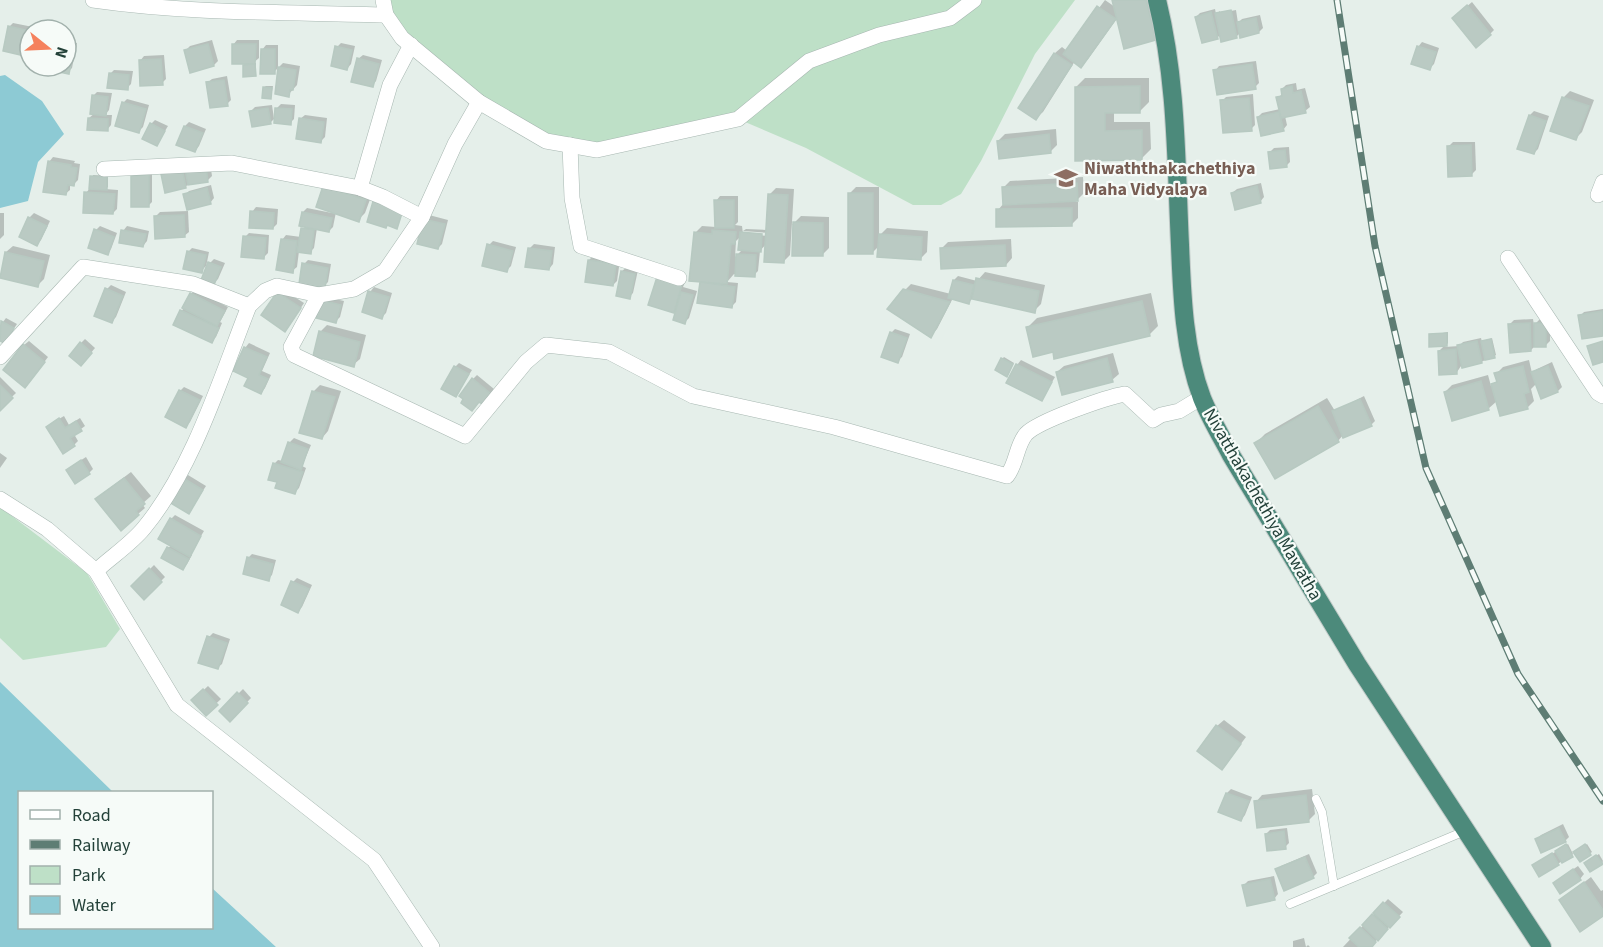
<svg xmlns="http://www.w3.org/2000/svg" width="1603" height="947" font-family="'Source Sans 3',sans-serif">
  <rect width="100%" height="100%" fill="#e5efea"/>
  <g fill="#bee0c7">
    <polygon points="383,0 1075,0 1035,54 981,161 961,194 941,205 913,205 806,148 738,119 597,150 546,141 402,38"/>
    <polygon points="0,507 87,573 120,629 106,647 23,660 0,638"/>
  </g>
  <g fill="#8dcad4">
    <polygon points="5,75 42,101 64,134 38,162 28,201 0,208 0,76"/>
    <polygon points="0,682 113,792 20,792 20,928 212,928 212,888 276,947 0,947"/>
  </g>
  <g fill="#0003" fill-rule="evenodd">
    <polygon points="1105,0 1115,7 1113,0 1154,0 1162,32 1156,39 1125,47 1118,17 1088,59 1081,66 1075,61 1043,112 1036,118 1020,108 1055,53 1062,47 1067,51"/>
    <polygon points="1472,2 1494,30 1490,34 1458,14"/>
    <polygon points="1215,9 1216,14 1220,11 1220,13 1236,10 1238,23 1242,19 1260,15 1263,28 1259,32 1240,33 1236,37 1221,34 1217,38 1196,17 1200,13"/>
    <polygon points="13,23 33,27 33,30 30,30 29,50 24,54 9,27"/>
    <polygon points="212,40 218,61 214,65 186,50 190,46"/>
    <polygon points="237,40 259,40 259,58 253,63 256,63 255,75 244,65 247,62 233,45"/>
    <polygon points="66,41 77,43 72,68 68,72 47,66 66,66"/>
    <polygon points="1422,42 1439,48 1434,64 1430,68 1418,47"/>
    <polygon points="341,43 355,46 351,64 347,69 337,47"/>
    <polygon points="266,45 278,45 278,68 274,72 262,50"/>
    <polygon points="164,55 166,79 162,83 140,61 144,56"/>
    <polygon points="363,55 382,60 376,81 372,86 358,59"/>
    <polygon points="1256,61 1259,83 1255,87 1215,71 1219,66"/>
    <polygon points="283,63 300,66 297,85 288,95 279,67"/>
    <polygon points="114,70 133,71 131,84 127,88 110,74"/>
    <polygon points="227,76 231,100 227,104 207,83 212,79"/>
    <polygon points="1085,78 1149,78 1149,102 1140,111 1114,111 1114,122 1150,122 1151,149 1142,158 1076,159 1076,87"/>
    <polygon points="1296,83 1297,90 1305,88 1310,107 1305,111 1285,116 1287,125 1283,130 1258,117 1262,113 1280,109 1278,98 1283,93 1282,89 1286,85"/>
    <polygon points="266,86 273,86 271,97 264,87"/>
    <polygon points="1570,91 1594,100 1582,132 1576,138 1563,98"/>
    <polygon points="97,92 112,93 109,110 105,115 112,115 111,125 107,130 89,118 95,113 93,96"/>
    <polygon points="1253,94 1255,125 1251,129 1222,101 1226,97"/>
    <polygon points="127,99 149,105 143,127 138,132 123,103"/>
    <polygon points="281,104 295,105 294,119 290,123 277,108"/>
    <polygon points="272,105 274,119 270,123 251,111 255,107"/>
    <polygon points="1534,111 1549,116 1538,149 1534,153 1519,148 1530,115"/>
    <polygon points="305,115 327,118 325,137 321,141 300,119"/>
    <polygon points="155,120 168,126 157,144 151,124"/>
    <polygon points="189,122 206,129 199,146 195,151 178,144 185,126"/>
    <polygon points="1056,129 1057,145 1051,151 998,141 1005,134"/>
    <polygon points="1453,142 1475,142 1476,170 1472,174 1448,147"/>
    <polygon points="1289,147 1290,162 1286,166 1270,152 1274,148"/>
    <polygon points="53,157 75,161 74,163 80,164 78,180 74,184 70,184 70,190 65,194 49,162"/>
    <polygon points="210,162 212,176 208,180 190,183 185,187 162,174"/>
    <polygon points="137,172 152,172 152,202 148,206 132,176"/>
    <polygon points="93,175 108,176 108,187 105,189 118,190 117,209 113,213 86,193 90,188"/>
    <polygon points="1083,177 1084,193 1075,202 1078,202 1078,218 1072,224 998,210 1004,203 1003,188 1010,181"/>
    <polygon points="1261,183 1264,197 1260,202 1232,193 1237,189"/>
    <polygon points="211,185 214,198 210,203 185,195 189,191"/>
    <polygon points="324,187 372,194 365,213 358,220 336,212 333,227 329,231 317,228 314,248 310,252 299,251 297,267 292,271 282,240 286,235 301,237 303,229 306,226 303,212 307,208 332,213"/>
    <polygon points="856,187 879,187 879,236 887,228 928,231 927,252 920,259 880,245 872,253 849,194"/>
    <path d="M776 188 794 189 790 255 783 262 766 244 760 251 758 271 754 275 734 274 727 282 738 283 736 302 732 306 701 283 704 280 695 233 702 226 716 227V201L720 196H738V222L735 225 742 226 743 234 770 236V233L743 231 746 229 767 230 770 194ZM741 236 743 249 735 257 736 241Z"/>
    <polygon points="256,207 278,209 277,224 273,228 252,212"/>
    <polygon points="188,211 189,232 184,236 155,217 160,212"/>
    <polygon points="0,213 4,213 4,235 0,239"/>
    <polygon points="34,213 50,221 41,240 37,244 21,236 29,218"/>
    <polygon points="429,215 448,220 442,244 438,248 419,243"/>
    <polygon points="801,216 829,217 829,248 822,255 794,225 792,225"/>
    <polygon points="100,226 117,233 111,249 107,253 96,230"/>
    <polygon points="127,226 149,231 147,241 143,246 123,231"/>
    <polygon points="249,233 269,235 268,253 263,258 245,237"/>
    <polygon points="1011,239 1012,258 1006,265 941,249 948,242"/>
    <polygon points="493,241 516,247 511,266 507,270 489,245"/>
    <polygon points="534,244 555,247 553,264 549,269 530,248"/>
    <polygon points="13,246 50,255 44,279 37,286 0,277 6,252"/>
    <polygon points="192,248 209,252 206,267 214,259 225,263 218,279 214,283 209,263 201,271 188,252"/>
    <polygon points="593,256 620,260 617,281 613,285 589,260"/>
    <polygon points="308,260 331,264 328,282 324,286 304,264"/>
    <polygon points="627,267 638,270 633,293 629,297 622,271"/>
    <polygon points="985,272 1045,285 1041,304 1034,311 973,298 969,302 953,298 937,329 930,336 905,290 911,284 951,294 954,280 958,276 977,281"/>
    <polygon points="686,280 683,287 697,291 689,318 685,322 677,312 650,304"/>
    <polygon points="111,285 126,292 116,317 112,321 107,289"/>
    <polygon points="374,287 392,293 386,313 382,317 370,292"/>
    <polygon points="282,289 304,303 289,326 263,315"/>
    <polygon points="195,290 228,307 220,322 222,323 216,337 211,341 175,324 191,294"/>
    <polygon points="1151,293 1158,326 1149,335 1054,350 1028,327 1037,318"/>
    <polygon points="326,297 344,301 340,317 336,321 318,317"/>
    <polygon points="1603,309 1603,335 1580,316 1584,312"/>
    <polygon points="6,318 17,324 5,342 0,339 0,326"/>
    <polygon points="1533,319 1534,325 1539,320 1550,319 1550,341 1546,345 1535,346 1531,350 1510,324 1514,320"/>
    <polygon points="327,325 366,335 360,359 353,365 320,332"/>
    <polygon points="895,329 910,334 902,357 897,361 891,333"/>
    <polygon points="1448,332 1448,343 1445,347 1459,346 1463,342 1481,338 1482,342 1492,338 1496,355 1481,362 1461,366 1457,372 1439,351 1445,345 1431,335"/>
    <polygon points="85,339 95,348 85,360 81,343"/>
    <polygon points="29,341 48,357 29,382 24,345"/>
    <polygon points="249,343 270,353 262,371 271,375 265,388 261,393 250,377 245,348"/>
    <polygon points="1113,353 1119,374 1112,380 1057,372 1064,366"/>
    <polygon points="1004,357 1014,363 1008,373 1002,359"/>
    <polygon points="1021,360 1055,377 1042,399 1017,365"/>
    <polygon points="1529,360 1532,373 1537,369 1552,362 1562,387 1558,391 1537,383 1531,389 1534,401 1527,408 1497,401 1488,409 1445,392 1452,385 1488,375 1491,386 1498,380 1496,374 1503,367"/>
    <polygon points="459,363 472,370 456,395 455,367"/>
    <polygon points="477,375 494,389 488,399 465,399 473,379"/>
    <polygon points="0,377 16,393 0,408"/>
    <polygon points="320,385 341,391 328,431 322,438 301,432 314,391"/>
    <polygon points="184,387 203,396 190,422 186,426 180,391"/>
    <polygon points="1364,396 1375,421 1371,425 1343,435 1338,441 1256,443 1265,434 1327,398 1335,411"/>
    <polygon points="64,416 69,425 80,418 85,426 74,434 78,441 74,445 52,423"/>
    <polygon points="294,438 311,445 302,466 306,468 299,488 295,492 279,481 274,464 278,460 283,461 290,442"/>
    <polygon points="0,453 7,458 0,468"/>
    <polygon points="86,457 93,469 89,473 72,466"/>
    <polygon points="131,472 151,496 142,504 145,508 138,514 103,493"/>
    <polygon points="188,475 206,486 189,512 184,479"/>
    <polygon points="175,515 204,531 190,554 192,555 187,564 183,568 168,548 172,545 171,519"/>
    <polygon points="252,554 276,560 272,575 268,579 248,558"/>
    <polygon points="154,565 165,577 144,598 133,586"/>
    <polygon points="297,578 312,585 302,607 298,611 293,582"/>
    <polygon points="213,633 230,639 222,664 217,668 209,637"/>
    <polygon points="208,686 221,699 206,713 193,700"/>
    <polygon points="243,689 251,698 230,720 221,711"/>
    <polygon points="1224,720 1246,737 1228,761 1217,726"/>
    <polygon points="1231,789 1252,797 1245,815 1241,820 1227,793"/>
    <polygon points="1312,789 1315,814 1308,821 1256,802 1262,795"/>
    <polygon points="1563,824 1569,837 1565,841 1537,839 1541,835"/>
    <polygon points="1287,828 1289,843 1285,847 1266,834 1270,830"/>
    <polygon points="1568,844 1573,854 1577,850 1587,844 1592,852 1581,860 1575,852 1572,855 1540,875 1534,865"/>
    <polygon points="1309,854 1317,873 1313,877 1277,870 1281,866"/>
    <polygon points="1599,854 1603,861 1602,863 1588,861"/>
    <polygon points="1578,866 1584,874 1580,879 1559,879"/>
    <polygon points="1274,876 1278,894 1274,899 1244,885 1248,881"/>
    <polygon points="1591,877 1601,891 1603,890 1603,914 1561,900"/>
    <polygon points="1388,899 1403,912 1370,947 1343,947"/>
    <polygon points="1304,938 1306,947 1308,945 1310,947 1293,947 1293,941"/>
  </g>
  <g fill="#bacac3" stroke="#b7c9c1" stroke-width="1.5">
    <polygon points="1112,0 1146,0 1156,40 1124,49"/>
    <polygon points="1467,5 1491,35 1476,48 1452,18"/>
    <polygon points="1097,6 1116,19 1081,68 1063,54"/>
    <polygon points="1231,10 1237,38 1221,42 1215,13"/>
    <polygon points="1211,12 1218,39 1202,43 1195,17"/>
    <polygon points="1256,18 1259,33 1240,38 1237,22"/>
    <polygon points="8,26 30,31 25,56 3,51"/>
    <polygon points="208,44 214,66 190,73 184,50"/>
    <polygon points="232,44 256,44 255,64 232,64"/>
    <polygon points="66,45 74,47 69,74 45,69 46,66 66,66"/>
    <polygon points="335,46 352,50 347,70 331,66"/>
    <polygon points="1417,46 1436,52 1430,70 1411,64"/>
    <polygon points="261,49 275,49 275,74 260,74"/>
    <polygon points="1054,53 1072,65 1036,120 1018,108"/>
    <polygon points="357,58 379,64 373,87 351,82"/>
    <polygon points="161,59 163,85 140,86 139,60"/>
    <polygon points="255,64 256,76 243,77 243,65"/>
    <polygon points="1252,64 1256,89 1217,95 1213,70"/>
    <polygon points="278,67 296,70 293,90 290,90 289,97 275,94"/>
    <polygon points="109,73 129,75 128,90 107,88"/>
    <polygon points="224,80 228,106 210,108 206,82"/>
    <polygon points="1140,86 1140,113 1105,113 1105,131 1142,130 1142,160 1075,161 1075,87"/>
    <polygon points="1292,86 1293,93 1301,91 1306,113 1281,118 1276,97 1282,96 1281,89"/>
    <polygon points="263,87 272,88 271,99 262,98"/>
    <polygon points="92,95 108,97 106,116 90,114"/>
    <polygon points="1562,97 1589,106 1576,140 1550,131"/>
    <polygon points="1249,98 1252,131 1223,133 1220,100"/>
    <polygon points="122,102 146,109 139,133 115,126"/>
    <polygon points="268,108 271,124 252,127 249,111"/>
    <polygon points="275,108 292,109 291,125 274,123"/>
    <polygon points="1279,112 1284,131 1261,136 1257,117"/>
    <polygon points="1529,115 1546,121 1534,154 1517,149"/>
    <polygon points="88,118 108,119 108,131 87,130"/>
    <polygon points="299,118 324,122 321,143 296,139"/>
    <polygon points="150,123 165,131 157,146 142,139"/>
    <polygon points="184,126 203,133 195,152 176,145"/>
    <polygon points="1049,134 1051,153 999,159 997,141"/>
    <polygon points="1471,145 1472,176 1448,177 1447,146"/>
    <polygon points="1285,150 1287,167 1270,169 1268,152"/>
    <polygon points="48,161 71,165 71,167 77,168 74,186 68,185 66,195 43,192"/>
    <polygon points="206,166 208,182 188,185 185,169"/>
    <polygon points="182,168 186,188 165,193 161,174"/>
    <polygon points="149,175 149,207 131,207 131,176"/>
    <polygon points="90,176 107,177 107,190 89,189"/>
    <polygon points="1077,183 1078,201 1003,205 1002,187"/>
    <polygon points="323,186 366,200 359,222 316,207"/>
    <polygon points="1257,186 1261,203 1235,210 1231,193"/>
    <polygon points="207,188 211,204 187,210 183,194"/>
    <polygon points="84,192 115,194 113,214 83,213"/>
    <rect x="848" y="193" width="25" height="61"/>
    <polygon points="768,194 788,195 784,263 764,262"/>
    <polygon points="374,198 403,210 397,229 387,225 386,228 367,222"/>
    <polygon points="714,200 734,200 734,228 715,228"/>
    <polygon points="1072,208 1072,226 996,227 996,209"/>
    <polygon points="250,211 274,213 273,229 249,228"/>
    <polygon points="302,212 332,218 329,232 299,226"/>
    <polygon points="184,215 185,237 155,239 154,216"/>
    <polygon points="28,217 47,226 37,246 19,237"/>
    <polygon points="423,219 445,224 438,249 417,244"/>
    <polygon points="793,222 823,223 823,256 792,256"/>
    <polygon points="301,228 314,230 311,254 297,252"/>
    <polygon points="94,229 114,237 108,255 88,248"/>
    <polygon points="121,230 146,234 143,247 119,243"/>
    <polygon points="712,230 736,232 735,244 731,244 727,284 689,281 694,232 712,234"/>
    <polygon points="740,232 762,234 761,252 738,250"/>
    <polygon points="879,234 922,237 921,260 877,257"/>
    <polygon points="243,236 266,238 264,259 241,257"/>
    <polygon points="281,239 297,241 293,273 276,270"/>
    <polygon points="487,244 513,251 507,272 482,266"/>
    <polygon points="1005,245 1006,266 941,269 940,248"/>
    <polygon points="528,248 552,251 549,270 525,267"/>
    <polygon points="187,251 206,255 202,273 183,269"/>
    <polygon points="5,252 44,261 38,287 0,278"/>
    <polygon points="736,254 756,255 755,277 735,276"/>
    <polygon points="588,260 616,264 613,286 585,282"/>
    <polygon points="208,262 221,267 214,285 201,280"/>
    <polygon points="302,263 328,268 325,288 299,284"/>
    <polygon points="621,271 635,274 630,299 616,296"/>
    <polygon points="657,277 682,284 674,313 648,305"/>
    <polygon points="976,278 1039,291 1035,313 972,299"/>
    <polygon points="953,280 974,285 969,304 948,298"/>
    <polygon points="700,282 735,287 732,308 697,303"/>
    <polygon points="105,288 123,296 112,323 94,316"/>
    <polygon points="903,289 950,302 931,338 887,309"/>
    <polygon points="368,291 389,297 382,319 362,312"/>
    <polygon points="277,292 301,308 285,332 261,315"/>
    <polygon points="681,292 693,295 685,324 673,320"/>
    <polygon points="190,293 225,311 217,326 182,308"/>
    <polygon points="321,300 341,305 336,323 316,318"/>
    <polygon points="1142,301 1150,336 1054,359 1053,352 1033,357 1026,327"/>
    <polygon points="180,310 219,328 212,343 173,325"/>
    <polygon points="1603,311 1603,336 1582,339 1578,315"/>
    <polygon points="1,321 14,328 6,344 0,341"/>
    <polygon points="1530,323 1531,351 1510,353 1508,324"/>
    <rect x="1534" y="323" width="12" height="24"/>
    <polygon points="319,331 360,342 354,367 313,356"/>
    <polygon points="890,332 907,338 898,363 881,357"/>
    <polygon points="1447,333 1447,346 1429,347 1429,334"/>
    <polygon points="1491,339 1495,358 1485,360 1481,341"/>
    <polygon points="1477,341 1482,363 1462,368 1457,345"/>
    <polygon points="1603,341 1603,362 1593,365 1587,346"/>
    <polygon points="80,342 92,353 81,366 69,356"/>
    <polygon points="23,344 45,362 25,388 3,370"/>
    <polygon points="244,347 267,357 259,375 268,379 261,394 244,386 248,378 233,371"/>
    <polygon points="1456,349 1457,374 1439,375 1438,351"/>
    <polygon points="1001,358 1013,364 1007,377 995,370"/>
    <polygon points="1107,358 1113,382 1062,395 1056,372"/>
    <polygon points="1016,364 1052,382 1042,401 1006,383"/>
    <polygon points="454,366 469,374 456,397 441,389"/>
    <polygon points="1523,366 1529,392 1524,394 1528,409 1500,416 1491,384 1497,382 1494,373"/>
    <polygon points="1548,366 1558,392 1541,399 1531,372"/>
    <polygon points="472,378 491,394 484,405 479,402 472,411 461,403 463,399 459,396"/>
    <polygon points="1481,381 1489,410 1452,421 1444,392"/>
    <polygon points="0,385 13,398 0,411"/>
    <polygon points="179,390 200,400 186,428 165,417"/>
    <polygon points="312,391 335,397 322,439 299,433"/>
    <polygon points="1360,399 1372,426 1343,438 1332,411"/>
    <polygon points="1318,406 1339,442 1275,479 1254,443"/>
    <polygon points="59,418 65,428 76,421 82,431 70,438 75,446 63,454 46,427"/>
    <polygon points="288,442 308,449 301,470 281,462"/>
    <polygon points="81,460 90,474 75,484 66,470"/>
    <polygon points="273,463 303,472 295,494 275,488 277,482 268,480"/>
    <polygon points="124,478 145,504 136,511 139,515 121,531 95,499"/>
    <polygon points="183,478 203,490 189,514 169,502"/>
    <polygon points="170,518 201,536 190,557 158,539"/>
    <polygon points="167,547 189,559 183,570 161,558"/>
    <polygon points="247,557 273,564 269,581 243,574"/>
    <polygon points="149,568 162,582 144,600 131,586"/>
    <polygon points="291,581 309,589 298,613 281,605"/>
    <polygon points="207,636 227,643 218,669 198,663"/>
    <polygon points="203,689 218,705 206,716 191,700"/>
    <polygon points="237,692 248,703 230,722 219,711"/>
    <polygon points="1216,725 1241,744 1222,770 1197,751"/>
    <polygon points="1226,793 1249,801 1241,821 1218,812"/>
    <polygon points="1306,795 1309,822 1257,828 1254,801"/>
    <polygon points="1559,828 1566,842 1541,853 1535,839"/>
    <polygon points="1284,831 1286,849 1267,851 1265,834"/>
    <polygon points="1566,844 1573,857 1562,863 1555,851"/>
    <polygon points="1585,844 1591,855 1580,862 1573,852"/>
    <polygon points="1552,853 1559,865 1539,877 1532,865"/>
    <polygon points="1596,855 1603,864 1590,872 1584,863"/>
    <polygon points="1305,857 1314,878 1284,891 1275,869"/>
    <polygon points="1573,869 1581,880 1560,894 1553,883"/>
    <polygon points="1270,879 1275,900 1247,906 1242,885"/>
    <polygon points="1584,882 1603,910 1603,916 1580,932 1559,900"/>
    <polygon points="1383,902 1400,917 1390,928 1373,913"/>
    <polygon points="1372,914 1388,929 1378,941 1362,925"/>
    <polygon points="1360,927 1376,942 1372,947 1359,947 1349,938"/>
  </g>
  <g fill="none" stroke-linecap="round" stroke-linejoin="round">
    <g stroke="#a7b7b1" stroke-width="9">
      <g id="service">
        <polyline points="1316,799 1322,812 1334,886"/>
        <polyline points="1290,904 1465,831"/>
      </g>
    </g>
    <g stroke="#a7b7b1" stroke-width="16">
      <g id="minor">
        <path d="M93 0C190 14 289 12 386 15"/>
        <polyline points="383,0 386,15 402,38 479,102 546,141 597,150 738,119 809,61 879,35 950,18 974,0"/>
        <polyline points="570,145 572,198 581,246 679,278"/>
        <polyline points="104,169 232,163 360,188 383,197 422,217"/>
        <polyline points="360,188 390,85 411,45"/>
        <polyline points="1598,195 1603,182"/>
        <polyline points="1508,258 1598,393 1603,396"/>
        <path d="M319 295 291 347 294 355 465 436 526 362 546 345 609 352 693 396 834 427 1007 476C1017 463 1016 446 1026 434 1038 421 1107 397 1125 394L1153 420 1161 415 1179 411 1202 397"/>
        <polyline points="0,357 83,267 193,284 249,306"/>
        <polyline points="0,499 47,529 96,571 177,705 374,860 432,947"/>
        <path d="M96 571C111 557 131 544 144 528 193 469 221 377 249 306L265 291 277 286 319 295 354 289 385 271 422 217 455 144 479 102"/>
      </g>
    </g>
    <g stroke="#c1cac8" stroke-width="20">
      <path id="trunk" d="M1157 0C1177 80 1176 163 1180 245 1182 296 1184 350 1202 398 1210 418 1221 436 1231 455L1357 664 1542 947"/>
    </g>
    <use href="#service" stroke="#fff" stroke-width="8"/>
    <use href="#minor" stroke="#fff" stroke-width="15"/>
    <use href="#trunk" stroke="#4c8a7b" stroke-width="18"/>
    <g stroke="#5e7d74" stroke-width="7">
      <polyline id="rail" points="1337,0 1375,246 1426,468 1518,674 1603,801"/>
    </g>
    <use href="#rail" stroke="#f6fbf8" stroke-width="4.5" stroke-dasharray="14" stroke-linecap="butt"/>
  </g>
  <defs>
    <g id="school-bare" transform="scale(1.8)"><path d="M0-5L7-2L0 1L-7-2ZM-4 1L0 2.5L4 1V4Q0 6-4 4Z" fill="#8d6e63" stroke="#f6fbf8" stroke-width="2.5" paint-order="stroke"/></g>
  </defs>
  <g fill-rule="evenodd">
    <use href="#school-bare" x="1066" y="178"/>
  </g>
  <g text-anchor="middle" stroke-width="4.5" stroke-linejoin="round" paint-order="stroke">
    <g font-size="18" font-weight="bold" fill="#785e54" stroke="#f6fbf8" text-anchor="start">
      <text x="1084" y="174">Niwaththakachethiya<tspan x="1084" dy="21">Maha Vidyalaya</tspan></text>
    </g>
    <g font-size="18" fill="#234139" stroke="#f6fbf8">
      <text transform="translate(1263 504) rotate(60)" y="6">Nivatthakachethiya Mawatha</text>
    </g>
  </g>
  <rect x="18" y="791" width="195" height="138" fill="#f6fbf8" stroke="#a2b1ac" stroke-width="1.5"/>
  <rect x="30" y="810" width="30" height="9" fill="#ffffff" stroke="#a2b1ac" stroke-width="1.5"/>
  <text x="72" y="821" font-size="18" fill="#234139">Road</text>
  <rect x="30" y="840" width="30" height="9" fill="#5e7d74" stroke="#a2b1ac" stroke-width="1.5"/>
  <text x="72" y="851" font-size="18" fill="#234139">Railway</text>
  <rect x="30" y="866" width="30" height="18" fill="#bee0c7" stroke="#a2b1ac" stroke-width="1.5"/>
  <text x="72" y="881" font-size="18" fill="#234139">Park</text>
  <rect x="30" y="896" width="30" height="18" fill="#8dcad4" stroke="#a2b1ac" stroke-width="1.5"/>
  <text x="72" y="911" font-size="18" fill="#234139">Water</text>
  <g transform="translate(48 48) rotate(108)"><circle r="28" fill="#f6fbf8" stroke="#a2b1ac" stroke-width="1.5"/>
  <path d="M0-4.5L10 22L0 15L-10 22Z" fill="#f5815d"/>
  <text y="-9" font-size="16" font-weight="bold" text-anchor="middle" fill="#234139">N</text>
  </g>
</svg>
